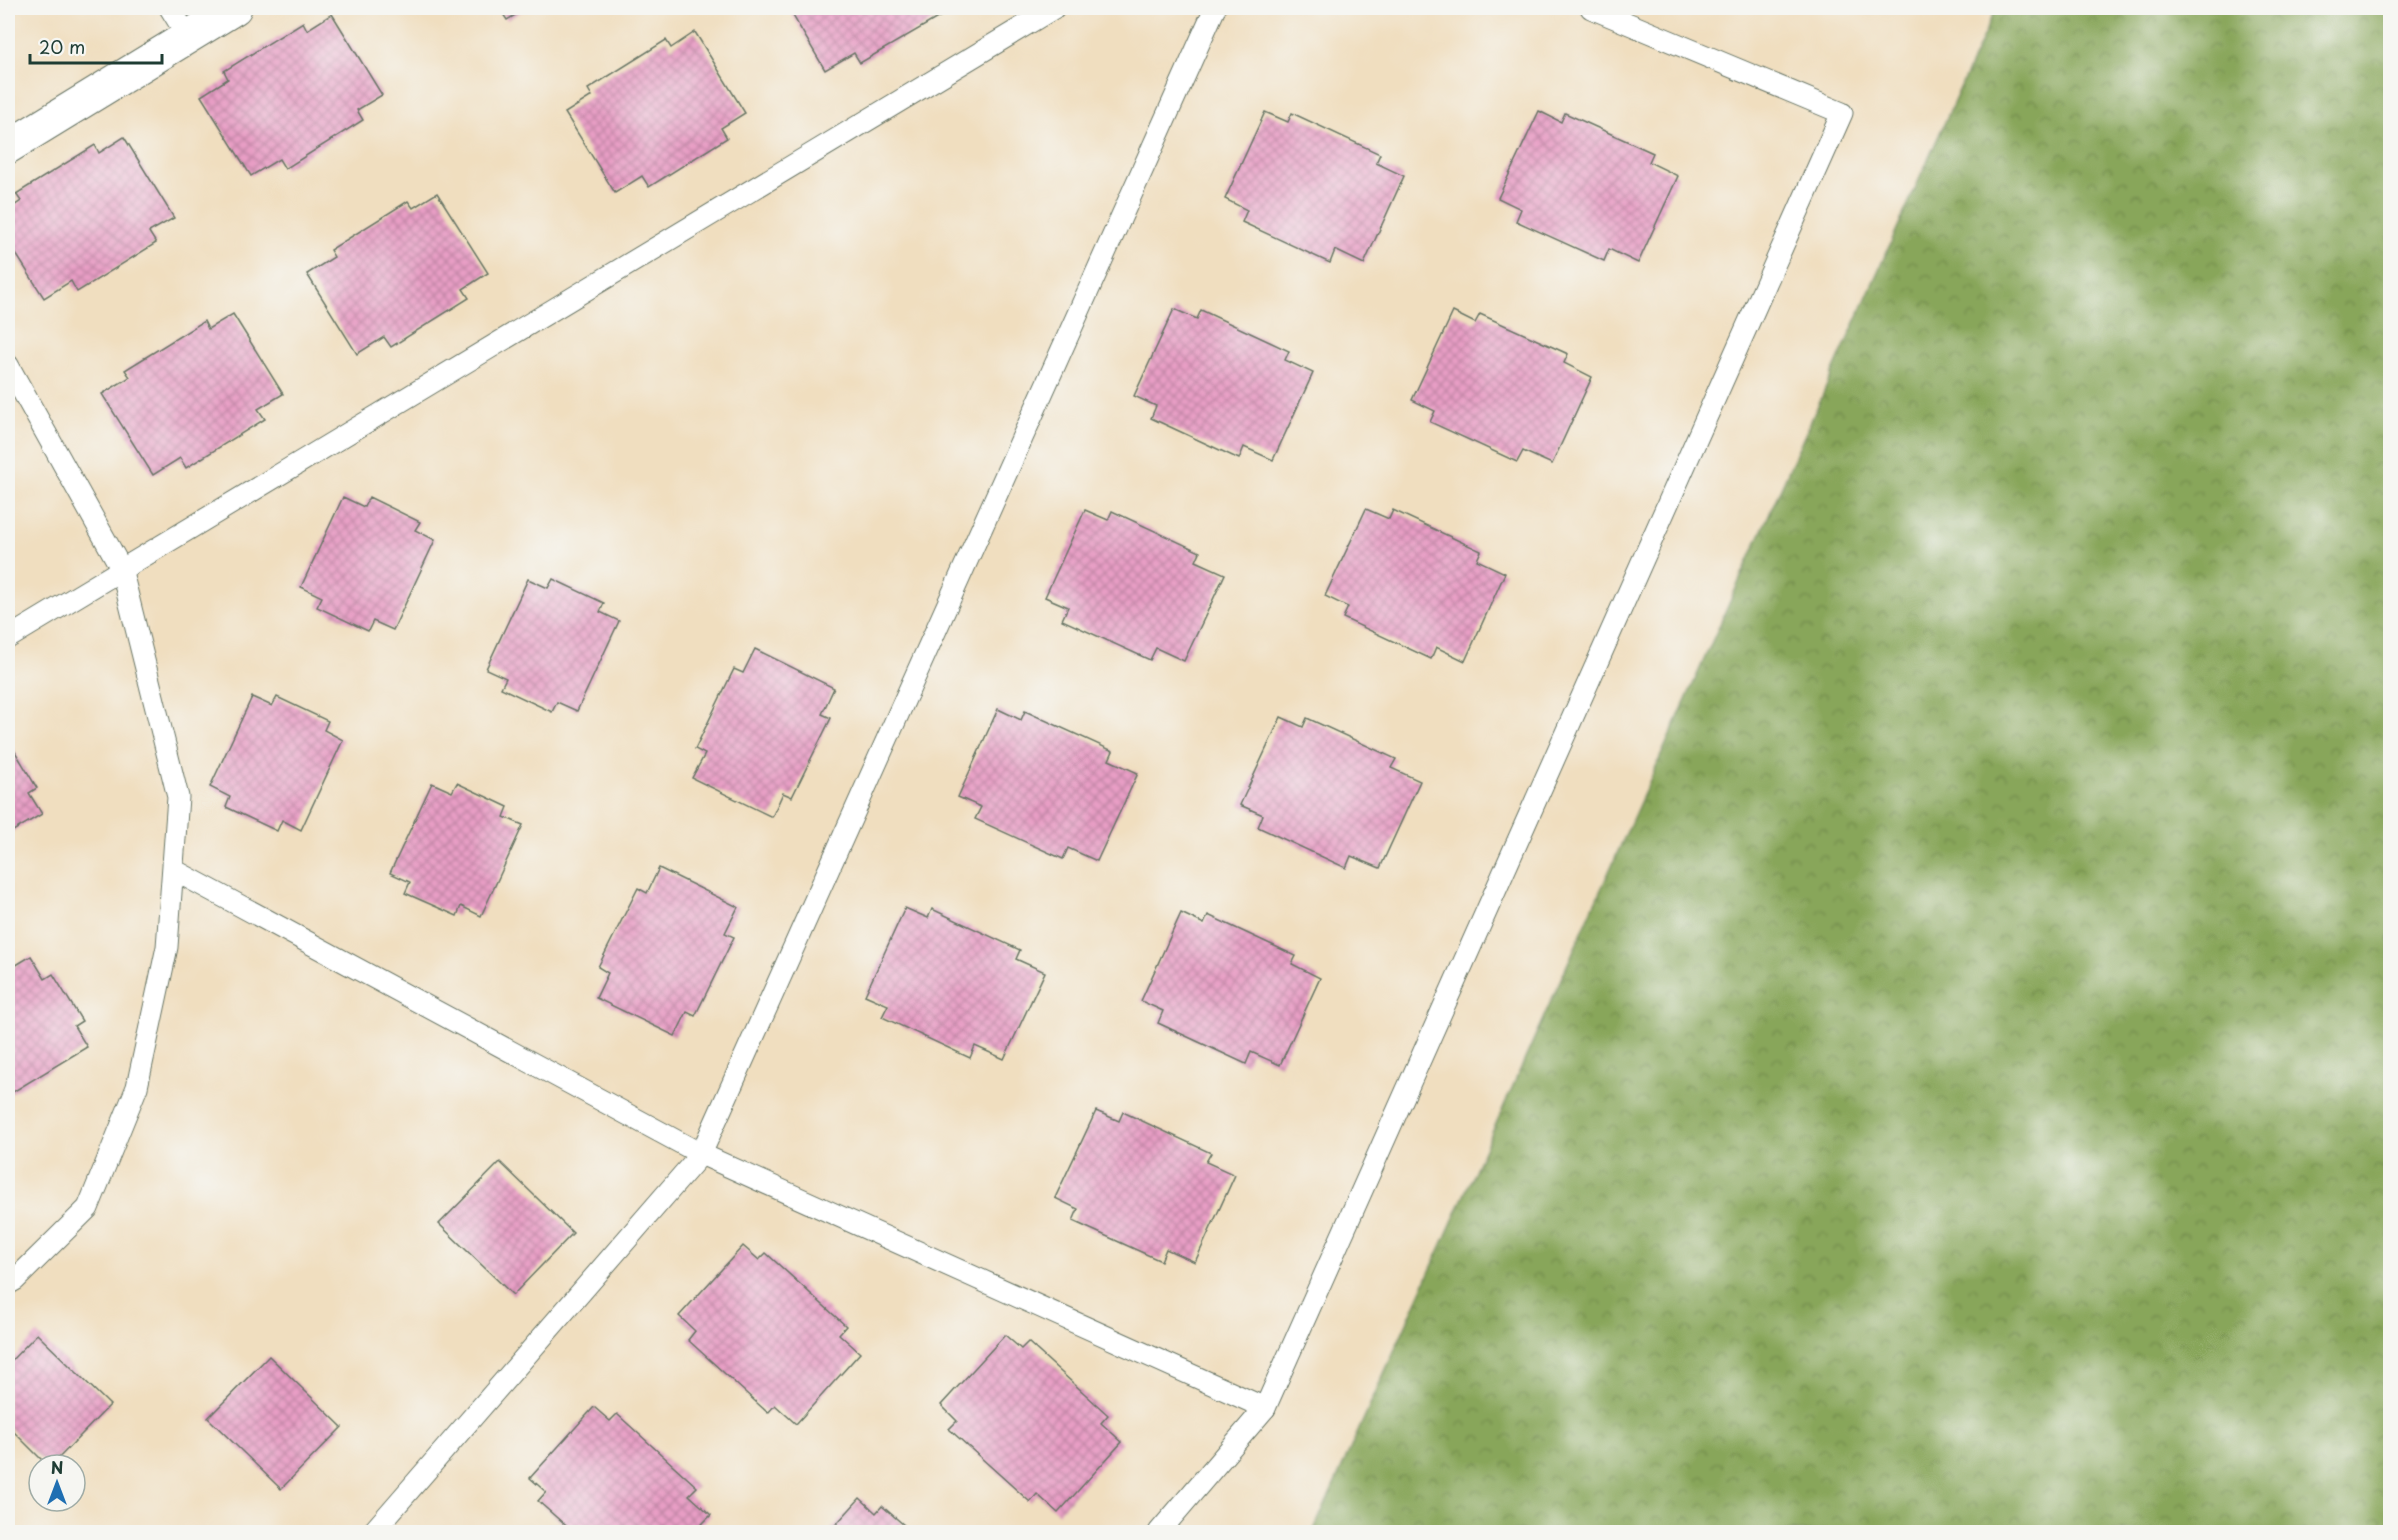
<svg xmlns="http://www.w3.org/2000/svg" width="2398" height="1540" font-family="'Playpen Sans',sans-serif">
  <defs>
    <pattern id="forest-crowns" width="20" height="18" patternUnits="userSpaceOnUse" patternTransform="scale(1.5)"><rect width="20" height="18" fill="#88a65a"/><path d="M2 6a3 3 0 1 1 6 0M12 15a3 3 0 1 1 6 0" fill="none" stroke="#6f884b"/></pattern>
    <pattern id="building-cross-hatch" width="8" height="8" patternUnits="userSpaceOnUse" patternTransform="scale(1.5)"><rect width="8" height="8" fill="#e89ec5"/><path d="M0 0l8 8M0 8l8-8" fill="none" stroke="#bb82a1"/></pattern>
  </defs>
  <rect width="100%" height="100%" fill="#f6f6f2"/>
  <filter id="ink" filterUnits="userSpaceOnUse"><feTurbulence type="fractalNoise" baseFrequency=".0167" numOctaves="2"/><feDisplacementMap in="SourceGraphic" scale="12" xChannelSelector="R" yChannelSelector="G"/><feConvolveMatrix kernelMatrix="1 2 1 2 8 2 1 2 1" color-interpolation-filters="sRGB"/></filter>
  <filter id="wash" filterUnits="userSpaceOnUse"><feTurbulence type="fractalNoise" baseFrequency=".008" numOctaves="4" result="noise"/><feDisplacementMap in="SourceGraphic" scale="24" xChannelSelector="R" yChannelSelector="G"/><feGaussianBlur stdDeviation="1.35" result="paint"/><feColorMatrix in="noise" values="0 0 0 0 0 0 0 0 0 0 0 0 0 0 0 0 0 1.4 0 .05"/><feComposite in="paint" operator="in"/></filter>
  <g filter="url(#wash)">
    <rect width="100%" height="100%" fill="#f0debf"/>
    <polygon fill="url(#forest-crowns)" stroke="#547247" stroke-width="1.5" points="1996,8 2390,8 2390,1532 1313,1532"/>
    <g id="blocks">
      <g fill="url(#building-cross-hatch)">
        <polygon points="499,8 527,8 507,20"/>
        <polygon points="792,8 936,8 941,16 860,63 854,53 825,70 789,9"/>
        <polygon points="332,14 382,95 357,110 363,120 285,169 279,159 251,176 201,96 228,79 224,71 303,22 307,30"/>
        <polygon points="695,32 745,113 721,128 727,138 649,187 642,176 615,193 565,113 592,96 588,89 666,40 671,48"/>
        <polygon points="1539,111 1561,122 1565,113 1653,153 1649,162 1678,176 1638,263 1609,249 1604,261 1516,221 1521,209 1498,198"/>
        <polygon points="1265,112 1288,122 1292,113 1380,154 1376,163 1404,176 1364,264 1335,250 1330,263 1242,222 1247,210 1225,199"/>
        <polygon points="124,137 174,218 149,232 156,243 77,292 71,281 44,298 8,241 8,210 21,201 16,194 95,145 99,153"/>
        <polygon points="437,193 488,273 463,289 469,298 391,347 384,337 357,354 307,274 334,257 330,250 408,201 413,208"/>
        <polygon points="1174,309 1197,319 1201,310 1289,351 1285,360 1313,373 1273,460 1244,447 1239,459 1151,418 1156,406 1134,396"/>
        <polygon points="1453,312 1475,323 1480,314 1568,354 1564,363 1592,377 1552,464 1523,451 1517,462 1430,422 1435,411 1412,400"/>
        <polygon points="233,314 283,394 258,409 265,419 186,468 180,458 153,475 102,394 130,377 125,370 204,321 208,329"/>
        <polygon points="343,497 364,507 369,497 420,522 415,530 435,540 393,630 373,621 368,631 317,607 322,597 301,587"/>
        <polygon points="1366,509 1389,519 1393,510 1481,551 1477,560 1505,573 1465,661 1436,647 1431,659 1343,618 1348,607 1325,596"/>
        <polygon points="1085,510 1108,520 1112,511 1200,552 1196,561 1225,574 1184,661 1156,648 1150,660 1062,620 1068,607 1045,597"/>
        <polygon points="528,579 548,588 553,579 604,603 600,612 619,621 577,711 557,702 552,712 501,688 506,678 486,669"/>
        <polygon points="755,649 834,688 822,714 831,718 792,797 783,793 772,817 692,778 705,754 695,749 734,669 743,673"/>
        <polygon points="252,697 272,706 277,697 328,721 324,730 343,740 301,830 282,820 277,831 226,807 230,797 210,787"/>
        <polygon points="998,709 1021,720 1025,711 1113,751 1109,760 1138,773 1097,861 1068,848 1063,859 975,819 981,807 958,797"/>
        <polygon points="1281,717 1303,727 1307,718 1396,759 1391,768 1420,781 1380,868 1351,856 1346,868 1258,827 1263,815 1240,805"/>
        <polygon points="8,740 37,788 29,793 42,814 8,834"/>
        <polygon points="432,783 452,792 457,783 508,807 504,817 523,825 481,916 461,906 457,916 405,893 410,882 390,873"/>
        <polygon points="659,868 738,907 725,933 734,937 695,1016 687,1012 675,1036 596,998 608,973 598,967 638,888 647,893"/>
        <polygon points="905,908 928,918 932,909 1020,950 1016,959 1045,972 1004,1059 975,1046 970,1058 882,1017 888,1005 865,995"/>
        <polygon points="1181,913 1204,924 1208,915 1296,956 1292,964 1320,978 1280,1065 1251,1052 1246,1064 1158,1023 1163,1011 1141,1001"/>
        <polygon points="31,956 45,979 53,974 82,1021 74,1026 87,1047 8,1095 8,970"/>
        <polygon points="1096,1111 1119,1121 1123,1112 1211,1153 1206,1162 1235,1175 1195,1262 1166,1249 1161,1261 1073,1221 1078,1209 1055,1198"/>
        <polygon points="500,1162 573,1233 513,1295 439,1224"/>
        <polygon points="743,1246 759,1260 766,1253 846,1326 839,1334 860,1353 796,1424 775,1405 768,1413 688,1340 695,1331 679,1316"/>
        <polygon points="37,1334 110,1405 52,1465 47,1465 8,1426 8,1364"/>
        <polygon points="1005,1335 1021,1349 1028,1342 1108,1415 1101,1423 1122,1442 1058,1513 1037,1494 1030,1502 949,1429 957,1421 941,1405"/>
        <polygon points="269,1356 342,1427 281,1489 208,1418"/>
        <polygon points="594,1407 610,1421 617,1414 697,1487 689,1495 711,1515 694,1532 573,1532 538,1501 546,1492 530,1478"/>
        <polygon points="860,1498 876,1513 882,1506 912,1532 829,1532"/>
      </g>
    </g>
  </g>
  <g filter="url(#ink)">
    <use href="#blocks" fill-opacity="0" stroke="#687565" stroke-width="1.5"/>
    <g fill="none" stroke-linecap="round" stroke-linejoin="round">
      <g stroke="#687565" stroke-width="23">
        <g id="lane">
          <polyline points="170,8 188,37"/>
          <polyline points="8,365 121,568 178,797 167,947 137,1087 88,1208 15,1280 8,1284"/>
          <polyline points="8,638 1054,8"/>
          <polyline points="174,870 701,1154 1265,1408"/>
          <polyline points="373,1532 701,1154 1215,8"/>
          <polyline points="1159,1532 1265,1408 1842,113 1591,8"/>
        </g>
      </g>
      <g stroke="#687565" stroke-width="35">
        <polyline id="street" points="8,147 235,8"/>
      </g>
      <use href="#lane" stroke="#fff" stroke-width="21"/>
      <use href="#street" stroke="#fff" stroke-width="33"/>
    </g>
  </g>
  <rect width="2398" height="1540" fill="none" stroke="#f6f6f2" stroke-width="30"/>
  <g transform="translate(57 1483)"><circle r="28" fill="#f6f6f2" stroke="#a0aca6" stroke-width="1.5"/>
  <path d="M0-4.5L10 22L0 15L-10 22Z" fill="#1f6fb2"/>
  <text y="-9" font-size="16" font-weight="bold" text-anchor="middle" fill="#1f3d34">N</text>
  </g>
  <path d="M30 54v9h132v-9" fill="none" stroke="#1f3d34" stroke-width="3"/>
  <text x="39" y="54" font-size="18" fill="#1f3d34" stroke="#f6f6f2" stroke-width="4.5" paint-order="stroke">20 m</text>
</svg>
